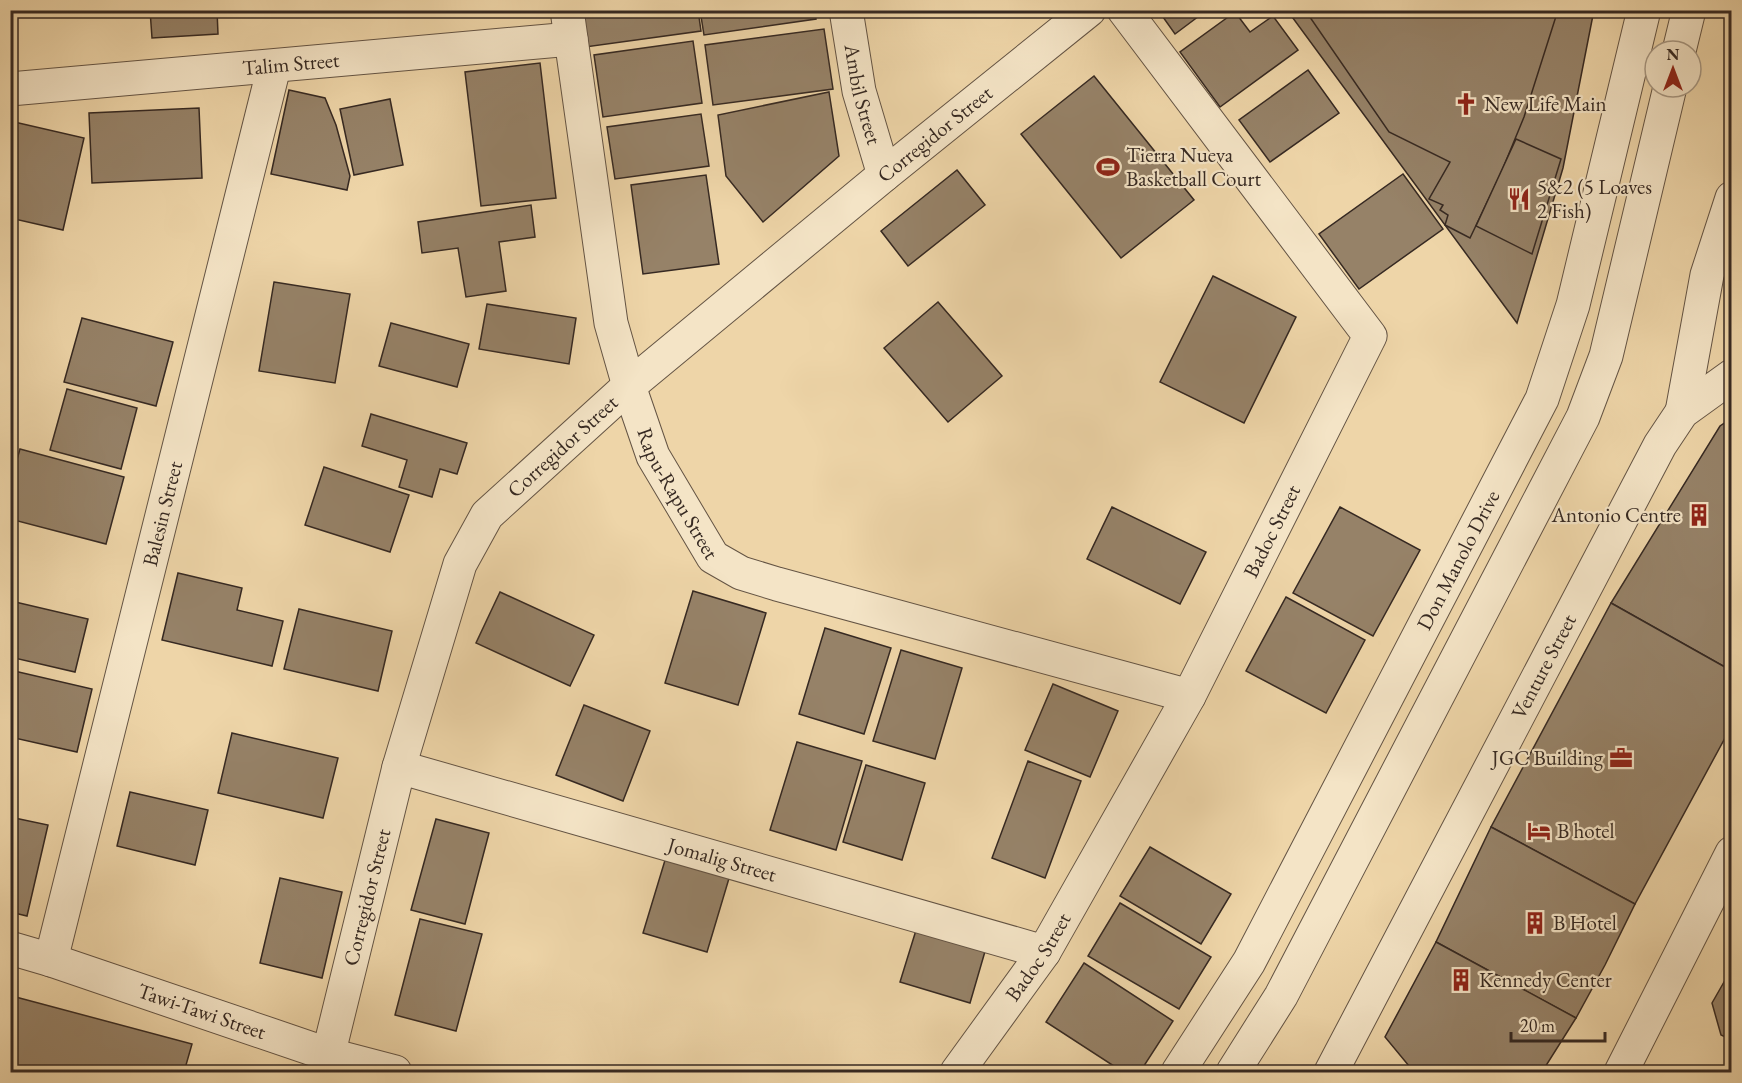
<svg xmlns="http://www.w3.org/2000/svg" width="1742" height="1083" font-family="'EB Garamond',serif">
  <rect width="100%" height="100%" fill="#eed5a8"/>
  <filter id="stains"><feTurbulence type="fractalNoise" baseFrequency=".00333" numOctaves="4"/><feColorMatrix values="0 0 0 0 .2 0 0 0 0 .09 0 0 0 0 .02 0 0 0 .5 -.17"/></filter>
  <radialGradient id="worn" r=".72"><stop offset=".6" stop-color="#630" stop-opacity="0"/><stop offset="1" stop-color="#630" stop-opacity=".3"/></radialGradient>
  <g fill="#968268" stroke="#362922" stroke-width="1.5">
    <polygon points="150,10 217,10 218,34 152,38"/>
    <polygon points="573,10 698,10 701,31 578,48"/>
    <polygon points="700,10 815,10 816,19 704,35"/>
    <polygon points="1158,10 1207,10 1175,34"/>
    <polygon points="1287,10 1594,10 1563,168 1517,323"/>
    <polygon points="1305,10 1558,10 1524,117 1501,173 1470,238 1445,225 1448,215 1440,210 1443,205 1429,199 1450,162 1389,132"/>
    <polygon points="1235,12 1250,32 1273,16 1298,50 1220,107 1180,52"/>
    <polygon points="824,29 833,89 713,105 705,45"/>
    <polygon points="693,41 702,103 603,117 594,55"/>
    <polygon points="540,63 556,198 481,206 465,72"/>
    <polygon points="1308,70 1339,113 1270,162 1239,120"/>
    <polygon points="1094,76 1194,200 1121,258 1021,134"/>
    <polygon points="289,90 325,98 336,125 350,176 347,190 271,174"/>
    <polygon points="829,92 839,156 763,222 726,176 718,115"/>
    <polygon points="390,99 403,165 354,175 340,109"/>
    <polygon points="199,108 202,178 92,183 89,113"/>
    <polygon points="701,114 709,166 615,179 607,127"/>
    <polygon points="10,121 84,138 63,230 10,218"/>
    <polygon points="1516,139 1561,159 1532,254 1476,226"/>
    <polygon points="957,170 985,205 908,266 881,231"/>
    <polygon points="1403,174 1443,229 1359,289 1319,234"/>
    <polygon points="706,175 719,264 643,274 631,185"/>
    <polygon points="531,205 535,237 499,242 506,291 466,297 458,248 422,253 418,222"/>
    <polygon points="1213,276 1296,317 1244,423 1160,382"/>
    <polygon points="274,282 350,294 335,383 259,371"/>
    <polygon points="938,302 1002,376 948,422 884,348"/>
    <polygon points="487,304 576,318 569,364 479,349"/>
    <polygon points="82,318 173,342 156,406 64,382"/>
    <polygon points="391,323 469,344 457,387 379,366"/>
    <polygon points="67,389 137,408 121,469 50,450"/>
    <polygon points="371,414 467,443 457,474 440,469 432,497 399,487 407,460 362,446"/>
    <polygon points="1732,418 1732,671 1611,603 1720,426"/>
    <polygon points="20,449 124,477 106,544 10,519 10,484"/>
    <polygon points="324,467 409,495 390,552 305,525"/>
    <polygon points="1112,507 1206,552 1180,604 1087,559"/>
    <polygon points="1340,507 1420,550 1373,636 1293,593"/>
    <polygon points="178,573 242,588 237,610 283,621 272,666 162,640"/>
    <polygon points="693,591 766,613 738,705 665,683"/>
    <polygon points="500,592 594,635 570,686 476,643"/>
    <polygon points="1286,597 1365,640 1326,713 1246,671"/>
    <polygon points="11,601 88,619 75,672 10,657"/>
    <polygon points="1611,603 1732,671 1732,725 1635,904 1491,827"/>
    <polygon points="299,609 392,631 378,691 284,669"/>
    <polygon points="825,628 891,648 864,734 799,714"/>
    <polygon points="901,650 962,668 935,759 873,741"/>
    <polygon points="10,670 92,689 77,752 10,737"/>
    <polygon points="1053,684 1118,711 1090,777 1025,750"/>
    <polygon points="584,705 650,731 623,801 556,775"/>
    <polygon points="232,733 338,758 323,818 218,793"/>
    <polygon points="797,742 862,761 836,850 770,830"/>
    <polygon points="1028,761 1081,781 1045,878 992,858"/>
    <polygon points="866,765 925,783 902,860 843,842"/>
    <polygon points="130,792 208,810 195,865 117,846"/>
    <polygon points="10,817 48,825 27,916 10,912"/>
    <polygon points="436,819 489,833 465,924 411,910"/>
    <polygon points="1491,827 1635,904 1605,965 1576,1018 1436,942"/>
    <polygon points="1150,847 1231,894 1201,944 1120,896"/>
    <polygon points="666,857 730,875 707,952 643,933"/>
    <polygon points="280,878 342,892 322,978 260,963"/>
    <polygon points="1120,903 1211,957 1179,1009 1088,956"/>
    <polygon points="420,919 482,934 456,1031 395,1015"/>
    <polygon points="917,927 986,948 970,1003 900,982"/>
    <polygon points="1436,942 1576,1018 1542,1072 1414,1072 1385,1037"/>
    <polygon points="1084,963 1173,1021 1140,1072 1123,1072 1046,1022"/>
    <polygon points="1732,968 1732,1040 1721,1035 1712,1003"/>
    <polygon points="12,996 192,1044 184,1072 10,1072 10,1003"/>
  </g>
  <g fill="none" stroke-linecap="round" stroke-linejoin="round">
    <g stroke="#645444" stroke-width="35">
      <g id="minor">
        <path id="s1" d="M567 10 611 323 629 386 653 456 713 557 741 573 777 584 1189 696"/>
        <path id="s2" d="M846 10 859 91 884 175"/>
        <polyline points="1679,51 1689,10"/>
        <path id="s3" d="M10 89 571 39"/>
        <polyline points="1682,412 1707,275 1732,198"/>
        <path id="s4" d="M399 767 1044 952"/>
        <path id="s5" d="M10 948 51 960 330 1055 395 1072"/>
        <path id="s6" d="M51 960 274 67"/>
        <path id="s7" d="M324 1072 399 767 460 564 487 515 629 386 884 175 1089 10"/>
        <path id="s8" d="M957 1072 1044 952 1189 696 1370 336 1124 10"/>
        <path id="s9" d="M1178 1072 1249 962 1542 399 1573 305 1644 10"/>
        <polyline points="1233,1072 1281,996 1583,417 1606,356 1670,87"/>
        <path id="s10" d="M1331 1072 1660 445 1682 412 1732 376"/>
        <polyline points="1621,1072 1732,853"/>
      </g>
    </g>
    <use href="#minor" stroke="#f4e4c6" stroke-width="33"/>
  </g>
  <defs>
    <g id="church-bare" transform="scale(1.8)"><path d="M-1.2-6h2.4v3.5h3.3v2.4h-3.3V6h-2.4V-.1h-3.3v-2.4h3.3Z" fill="#8f2418" stroke="#f4e4c6" stroke-width="2.5" paint-order="stroke"/></g>
    <g id="stadium-bare" transform="scale(1.8)"><path d="M0-5a6.5 5 0 1 0 0 10a6.5 5 0 1 0 0-10ZM-3.5-1.8h7v3.6h-7Z" fill="#8f2418" stroke="#f4e4c6" stroke-width="2.5" paint-order="stroke"/></g>
    <g id="restaurant-bare" transform="scale(1.8)"><path d="M-5-6h1v4h1v-4h1v4h1v-4h1v5L-1.5 .5V6h-2V.5L-5-1ZM5-6V6H3V1.5H1.5Q1.5-4 5-6Z" fill="#8f2418" stroke="#f4e4c6" stroke-width="2.5" paint-order="stroke"/></g>
    <g id="building-bare" transform="scale(1.8)"><path d="M-4-6H4V6H1V3H-1V6H-4ZM-2.5-4.3h1.7v1.8h-1.7ZM.8-4.3h1.7v1.8H.8ZM-2.5-1h1.7V.8h-1.7ZM.8-1h1.7V.8H.8Z" fill="#8f2418" stroke="#f4e4c6" stroke-width="2.5" paint-order="stroke"/></g>
    <g id="office-bare" transform="scale(1.8)"><path d="M-6-3h4V-5.5h4V-3h4V5H-6ZM-1-4.5V-3h2v-1.5ZM-6 0V1H6V0Z" fill="#8f2418" stroke="#f4e4c6" stroke-width="2.5" paint-order="stroke"/></g>
    <g id="hotel-bare" transform="scale(1.8)"><path d="M-6-4.5h1.5V1H6V5H4.5V3h-9V5H-6ZM-4 0a1.8 1.8 0 1 1 3.6 0ZM.5 0V-2.5h3Q6-2.5 6 0Z" fill="#8f2418" stroke="#f4e4c6" stroke-width="2.5" paint-order="stroke"/></g>
  </defs>
  <g fill-rule="evenodd">
    <use href="#church-bare" x="1466" y="104"/>
    <use href="#stadium-bare" x="1108" y="167"/>
    <use href="#restaurant-bare" x="1519" y="199"/>
    <use href="#building-bare" x="1699" y="515"/>
    <use href="#office-bare" x="1621" y="758"/>
    <use href="#hotel-bare" x="1539" y="831"/>
    <use href="#building-bare" x="1535" y="923"/>
    <use href="#building-bare" x="1461" y="980"/>
  </g>
  <g text-anchor="middle" stroke-width="4.5" stroke-linejoin="round" paint-order="stroke">
    <g font-size="21" fill="#362922" stroke="#f4e4c6">
      <text dy="7" stroke="none"><textPath href="#s3" startOffset="282">Talim Street</textPath></text>
      <text dy="7" stroke="none"><textPath href="#s2" startOffset="86">Ambil Street</textPath></text>
      <text dy="7" stroke="none"><textPath href="#s7" startOffset="1170">Corregidor Street</textPath></text>
      <text dy="7" stroke="none"><textPath href="#s7" startOffset="684">Corregidor Street</textPath></text>
      <text dy="7" stroke="none"><textPath href="#s1" startOffset="500">Rapu-Rapu Street</textPath></text>
      <text dy="7" stroke="none"><textPath href="#s6" startOffset="460">Balesin Street</textPath></text>
      <text dy="7" stroke="none"><textPath href="#s8" startOffset="627">Badoc Street</textPath></text>
      <text dy="7" stroke="none"><textPath href="#s9" startOffset="584">Don Manolo Drive</textPath></text>
      <text dy="7" stroke="none"><textPath href="#s10" startOffset="458">Venture Street</textPath></text>
      <text dy="7" stroke="none"><textPath href="#s4" startOffset="336">Jomalig Street</textPath></text>
      <text dy="7" stroke="none"><textPath href="#s7" startOffset="180">Corregidor Street</textPath></text>
      <text dy="7" stroke="none"><textPath href="#s8" startOffset="141">Badoc Street</textPath></text>
      <text dy="7" stroke="none"><textPath href="#s5" startOffset="202">Tawi-Tawi Street</textPath></text>
    </g>
    <g font-size="21" fill="#362922" stroke="#f4e4c6" text-anchor="start">
      <text x="1484" y="111">New Life Main</text>
      <text x="1126" y="162">Tierra Nueva<tspan x="1126" dy="24">Basketball Court</tspan></text>
      <text x="1537" y="194">5&amp;2 (5 Loaves<tspan x="1537" dy="24">2 Fish)</tspan></text>
      <text x="1681" y="522" text-anchor="end">Antonio Centre</text>
      <text x="1603" y="765" text-anchor="end">JGC Building</text>
      <text x="1557" y="838">B hotel</text>
      <text x="1553" y="930">B Hotel</text>
      <text x="1479" y="987">Kennedy Center</text>
    </g>
  </g>
  <rect width="1742" height="1083" fill="none" stroke="#eed5a8" stroke-width="36"/>
  <rect x="12" y="12" width="1718" height="1059" fill="none" stroke="#362922" stroke-width="3"/>
  <rect x="18" y="18" width="1706" height="1047" fill="none" stroke="#362922" stroke-width="1.5"/>
  <g transform="translate(1673 69)"><circle r="28" fill="#f4e4c6" stroke="#a89984" stroke-width="1.5"/>
  <path d="M0-4.5L10 22L0 15L-10 22Z" fill="#8f2418"/>
  <text y="-9" font-size="16" font-weight="bold" text-anchor="middle" fill="#362922">N</text>
  </g>
  <path d="M1511 1032v9h94v-9" fill="none" stroke="#362922" stroke-width="3"/>
  <text x="1520" y="1032" font-size="18" fill="#362922" stroke="#f4e4c6" stroke-width="4.5" paint-order="stroke">20 m</text>
  <rect width="100%" height="100%" filter="url(#stains)"/>
  <rect width="100%" height="100%" fill="url(#worn)"/>
</svg>
